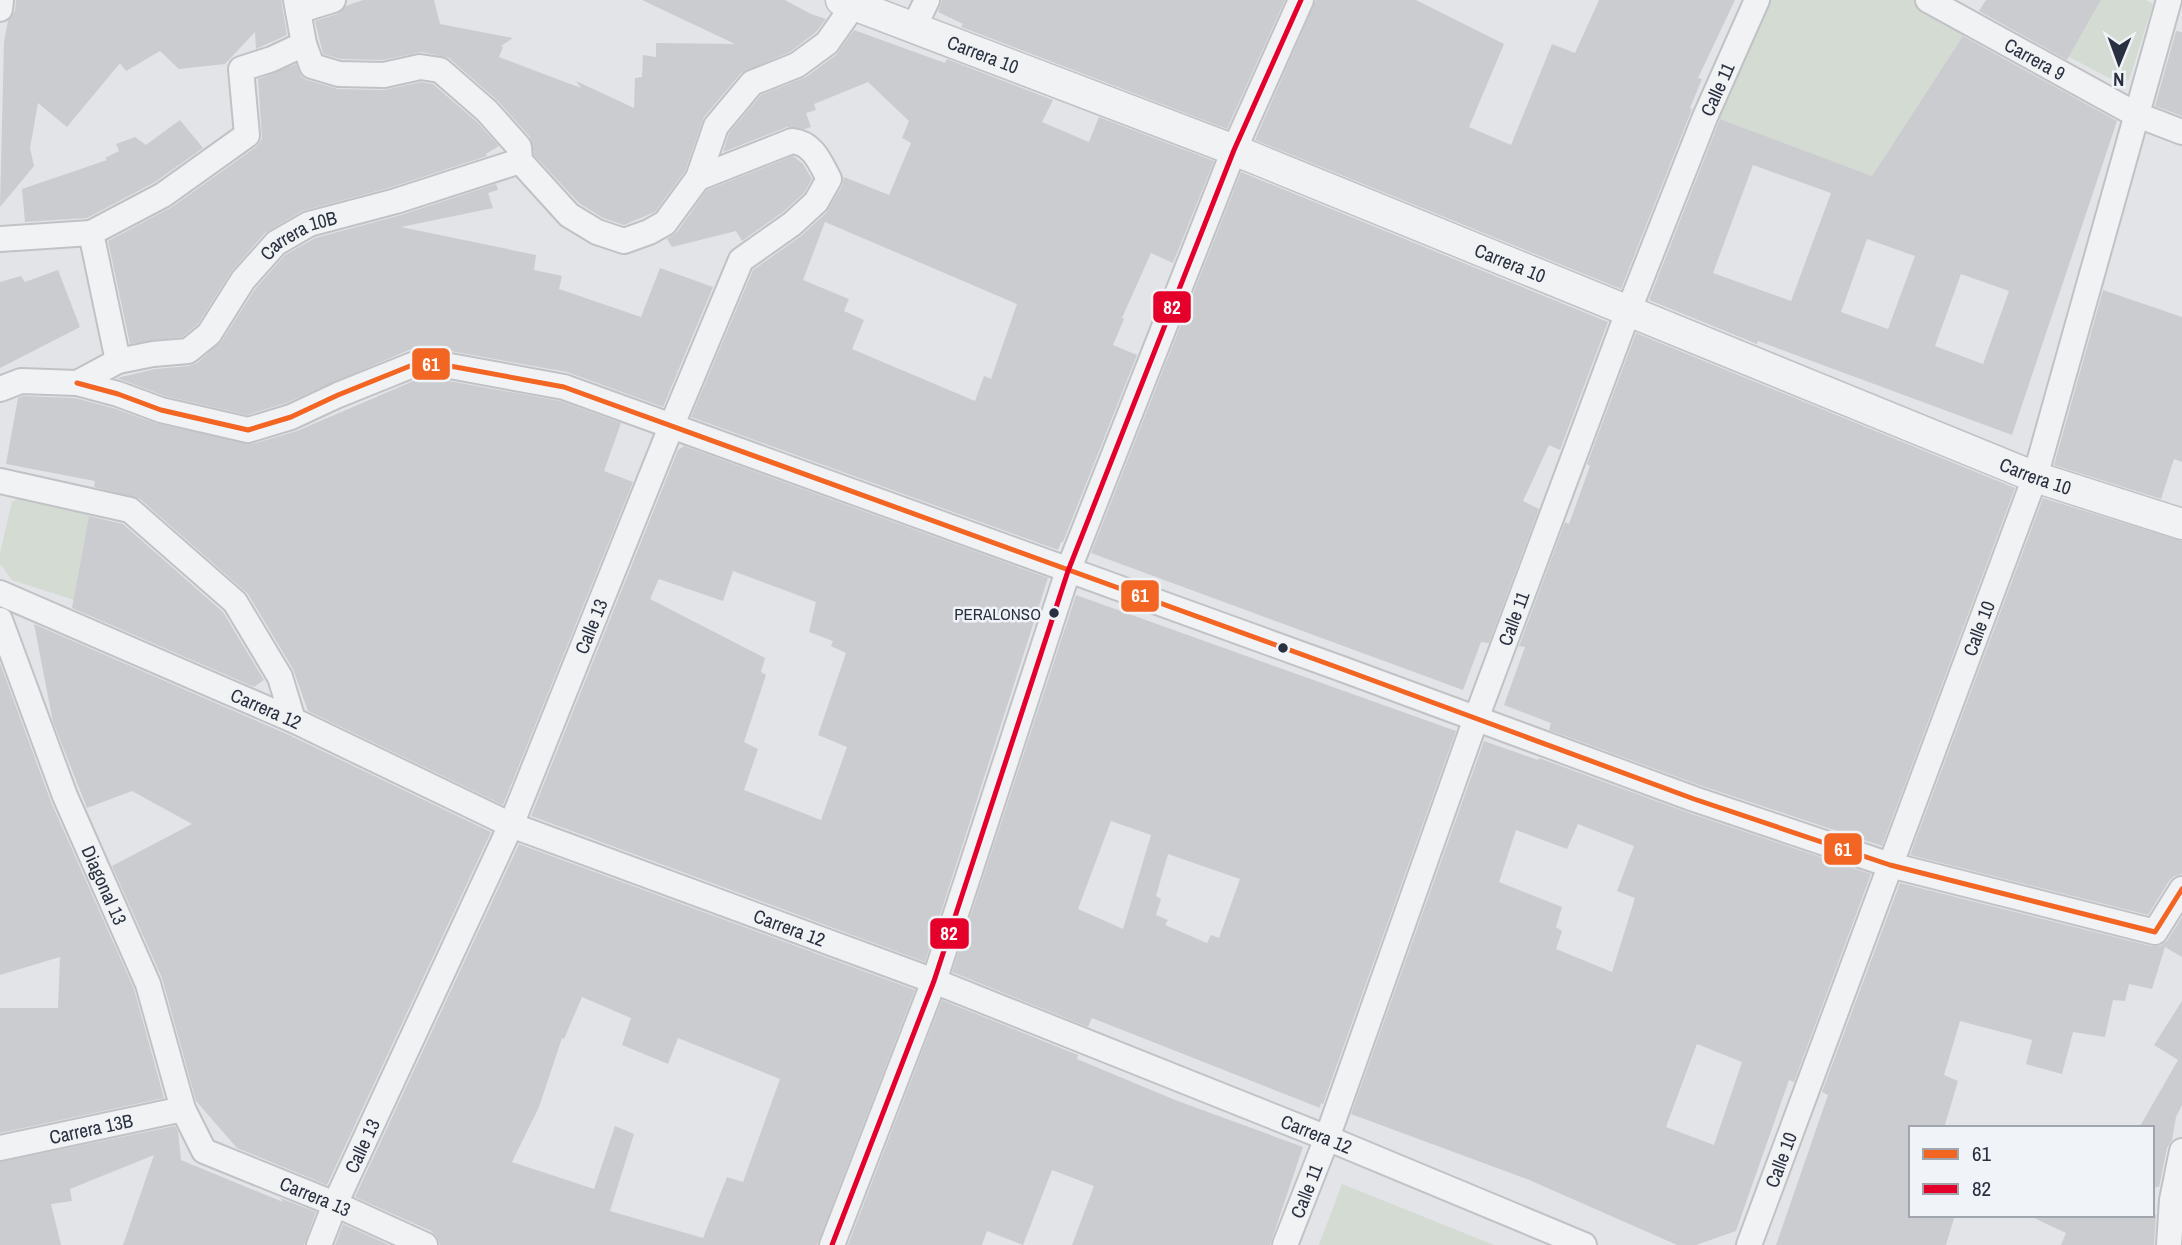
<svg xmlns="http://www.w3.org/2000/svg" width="2182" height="1245" font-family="'Archivo Narrow',sans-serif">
  <rect width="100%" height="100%" fill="#e2e4e7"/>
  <g fill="#d3dbd2">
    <polygon points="1764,0 1941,0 1974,19 1872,176 1715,117"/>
    <polygon points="2101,0 2146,0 2153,4 2129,80 2115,81 2069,57"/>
    <polygon points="21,497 90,510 74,600 12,580 0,564 0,553 12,502"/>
    <polygon points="1342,1184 1494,1245 1319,1245"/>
  </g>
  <g fill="#cacccf" fill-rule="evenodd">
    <polygon points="16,0 281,0 287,35 256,49 255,32 225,64 179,69 160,51 126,71 120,63 67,127 38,103 30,148 34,166 0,207 4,42 8,21 15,11"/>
    <polygon points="363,0 434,0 440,24 513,38 501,46 503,47 499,57 581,88 576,81 634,108 635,78 642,77 643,55 656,57 656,43 735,44 642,0 785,0 811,14 826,19 816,32 790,52 741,73 704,117 685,171 655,212 624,225 603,218 579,203 534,155 530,137 498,101 449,58 422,52 383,60 341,59 323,54 315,21 337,14 346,6"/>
    <polygon points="942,0 1285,0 1227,129 961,27 963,24 938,12"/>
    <polygon points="1316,0 1416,0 1504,44 1469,127 1511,145 1552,44 1575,53 1599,0 1735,0 1698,78 1702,79 1690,108 1692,109 1621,289 1255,140"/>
    <polygon points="1986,0 2101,0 2067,60 1979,11"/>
    <path d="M854 30 945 63 947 59 1053 100 1042 122 1089 142 1099 117 1214 161 1173 263 1151 253 1122 318 1124 319 1113 345 1137 355 1063 542H1061L1058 550 691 417 753 270 801 236 826 213 842 186 844 177 889 195 911 143 902 138 909 121 868 82 814 104 816 110 806 113 811 127 805 129 787 127 723 152 729 133 761 95 806 77 836 55ZM825 222 1017 304 991 379 984 376 975 401 852 349 864 320 844 311 849 299 803 280Z"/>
    <polygon points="2176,31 2182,32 2182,116 2155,106"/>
    <path d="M1963 36 2117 121 2012 435 1758 341 1757 344 1649 300 1720 119 1872 176ZM1753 165 1831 193 1791 301 1713 273ZM1867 239 1915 256 1888 329 1841 312ZM1961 274 2009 291 1983 364 1935 346Z"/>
    <polygon points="296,64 301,76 307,80 338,89 384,90 421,82 433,84 477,122 499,146 486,154 487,156 392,187 302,211 265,233 231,272 198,324 182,337 130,344 108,241 172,207 256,147 262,139 258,79"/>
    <polygon points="180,120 203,148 155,182 87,218 25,222 22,189 107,160 105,158 119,151 116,144 135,137 146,145"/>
    <polygon points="793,156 803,164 812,179 804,193 783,212 742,241 736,231 672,247 667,239 677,232 707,190"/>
    <polygon points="1241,172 1608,322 1560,450 1549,445 1523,501 1539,509 1489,643 1481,642 1463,690 1091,553"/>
    <polygon points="496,184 498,190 488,193 493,208 401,227 536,255 534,270 562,276 559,289 641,317 660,268 713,287 663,407 567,372 439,349 409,350 286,403 247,415 165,396 117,378 155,369 189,366 197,363 221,342 255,289 285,255 315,238 401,215"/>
    <polygon points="58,270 80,327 0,368 0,282 21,276 25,282"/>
    <polygon points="2103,290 2182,317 2182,462 2174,459 2161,499 2054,465"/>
    <polygon points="1636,333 2015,488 1882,846 1699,785 1549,730 1551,723 1504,705 1525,647 1519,646 1565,522 1569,524 1590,466 1587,464"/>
    <polygon points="418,379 438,379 560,401 621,423 604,471 633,482 503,805 308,711 293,669 248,594 140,499 94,487 95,481 6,464 18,398 23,396 75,398 113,408 158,424 252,444 297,431"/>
    <path d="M684 446 1048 578 925 962 531 816 678 450ZM733 571 816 602 809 632 833 641 831 646 846 653 818 735 847 747 821 820 744 790 758 749 744 742 766 675 761 672 765 658 650 599 659 579 723 601Z"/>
    <polygon points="2043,498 2182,541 2182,874 2174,876 2169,881 2148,915 1910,855"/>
    <polygon points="89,516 123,524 223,612 264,680 254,687 72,608"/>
    <path d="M1076 595 1456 731 1323 1104 1321 1103 1320 1108 1092 1018 1088 1027 952 972ZM1111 821 1151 835 1123 929 1078 909ZM1168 854 1240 879 1219 938 1211 935 1207 943 1165 925 1168 920 1156 915 1161 899 1156 896Z"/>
    <polygon points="34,624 287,734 491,832 327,1185 237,1148 196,1101 162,978 112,866 192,824 132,791 87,808 53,722"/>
    <polygon points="0,663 51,802 134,989 164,1098 0,1133 0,1008 58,1008 60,957 0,975"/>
    <path d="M1484 741 1538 760 1539 758 1689 813 1871 874 1794 1082 1789 1080 1736 1231 1696 1245H1677L1527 1179 1351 1114ZM1578 824 1634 846 1617 891 1635 898 1612 972 1556 949 1562 931 1556 927 1562 907 1499 882 1516 830 1567 849ZM1697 1044 1742 1062 1714 1145 1666 1127Z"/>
    <path d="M519 844 915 990 817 1245H440L437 1237 431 1231 355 1197ZM582 997 631 1018 622 1045 668 1064 678 1038 780 1079 743 1182 727 1177 703 1238 610 1211 634 1134 615 1126 594 1189 512 1162 539 1107 562 1038 564 1039Z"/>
    <polygon points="1900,883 2151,946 2160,946 2167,941 2182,917 2182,957 2165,947 2152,989 2129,984 2125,1001 2113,1000 2105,1037 2073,1032 2062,1074 2026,1064 2032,1040 1960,1021 1944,1075 1958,1081 1944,1128 1911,1128 1911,1215 1955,1215 1946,1245 1776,1245 1828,1095 1822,1092"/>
    <polygon points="942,1000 1078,1055 1077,1059 1175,1100 1303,1147 1270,1245 1072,1245 1094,1186 1052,1170 1023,1245 987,1231 982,1245 848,1245"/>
    <polygon points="2182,1001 2182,1105 2176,1117 2172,1140 2167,1148 2159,1187 2152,1187 2152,1128 2139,1128 2178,1060 2154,1045"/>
    <polygon points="175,1126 178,1131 181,1160 283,1202 280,1198 316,1212 304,1245 123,1245 154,1155 70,1189 72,1201 51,1204 61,1245 0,1245 0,1162"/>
    <polygon points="2028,1215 2156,1215 2154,1245 2061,1245 2066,1233"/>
    <polygon points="343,1224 389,1245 335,1245"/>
  </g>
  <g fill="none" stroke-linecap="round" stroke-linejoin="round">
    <g stroke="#c0c2c5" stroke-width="28">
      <g id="minor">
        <polyline points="296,0 304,44 312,66 339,74 384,75 420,67 440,70 487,111 519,147 520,161 569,215 597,232 624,241 649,232 665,223 698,178 716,126 752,83 797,65 827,43 853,6"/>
        <path id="s1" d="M1928 0 2135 114 2182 132"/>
        <polyline points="0,9 1,0"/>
        <polyline points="298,11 333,0"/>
        <polyline points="914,27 927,0"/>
        <polyline points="91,233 118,361"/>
        <polyline points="0,239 91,233 163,195 247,135 241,69 272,59 304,44"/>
        <polyline points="77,383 118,394 161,410 248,430 291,417 338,395 415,364 439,364 564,387 1342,669 1694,799 1890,865 2155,932 2182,889"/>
        <path id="s2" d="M0 389 21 381 77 383 118 361 153 354 188 351 209 334 243 280 276 243 309 224 396 201 520 161"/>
        <polyline points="0,481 130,510 235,602 280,677 293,720"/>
        <path id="s3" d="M0 593 293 720 511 825 934 981 1327 1138 1584 1245"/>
        <path id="s4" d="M0 620 65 796 148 984 183 1109 204 1151 335 1204 425 1245"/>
        <path id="s5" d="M0 1148 183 1109"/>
        <path id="s6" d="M319 1245 335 1204 511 825 671 427 741 260 792 224 816 202 829 179C820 162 813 143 792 141L698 178"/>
        <polyline points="832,1245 934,981 1068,571 1234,150 1301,0"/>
        <path id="s7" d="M1285 1245 1327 1138 1474 724 1628 312 1705 117 1757 0"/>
        <path id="s8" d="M1749 1245 2035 477 2169 0"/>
        <polyline points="2169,1245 2172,1200 2182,1151"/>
      </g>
    </g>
    <g stroke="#c0c2c5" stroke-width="33">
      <g id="tertiary">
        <path id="s9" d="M841 0 1234 150 2035 477 2182 524"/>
      </g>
    </g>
    <use href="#minor" stroke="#f1f2f4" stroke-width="24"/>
    <use href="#tertiary" stroke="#f1f2f4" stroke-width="30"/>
    <g stroke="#f0f3f7" stroke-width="10">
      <polyline id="bus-1" points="77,383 118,394 161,410 248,430 291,417 338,395 415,364 439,364 564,387 1342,669 1694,799 1890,865 2155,932 2182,889"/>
    </g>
    <g stroke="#f0f3f7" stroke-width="10">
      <polyline id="bus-2" points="832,1245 934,981 1068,571 1234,150 1301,0"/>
    </g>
    <use href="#bus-1" stroke="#f26522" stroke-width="5"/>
    <use href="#bus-2" stroke="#e4002b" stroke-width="5"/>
  </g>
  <g fill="#293141" stroke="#f0f3f7" stroke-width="2.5">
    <circle cx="1054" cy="613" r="6"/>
    <circle cx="1283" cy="648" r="6"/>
  </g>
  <g text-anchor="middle" stroke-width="5" stroke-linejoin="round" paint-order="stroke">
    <g font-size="17" fill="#293141" stroke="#f0f3f7" text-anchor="end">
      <text x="1041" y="620">PERALONSO</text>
    </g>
    <g font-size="19" fill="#293141" stroke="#f0f3f7">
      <text dy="7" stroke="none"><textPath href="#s9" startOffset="152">Carrera 10</textPath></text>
      <text dy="7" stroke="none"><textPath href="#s1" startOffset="122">Carrera 9</textPath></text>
      <text dy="7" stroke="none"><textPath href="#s7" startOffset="1234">Calle 11</textPath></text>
      <text dy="7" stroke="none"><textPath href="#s2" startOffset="360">Carrera 10B</textPath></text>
      <text dy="7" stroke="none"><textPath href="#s9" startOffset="719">Carrera 10</textPath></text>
      <text dy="7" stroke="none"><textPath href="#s9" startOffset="1286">Carrera 10</textPath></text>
      <text dy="7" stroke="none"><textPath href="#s7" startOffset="667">Calle 11</textPath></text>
      <text dy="7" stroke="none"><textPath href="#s6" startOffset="676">Calle 13</textPath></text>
      <text dy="7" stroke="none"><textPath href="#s8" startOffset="658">Calle 10</textPath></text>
      <text dy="7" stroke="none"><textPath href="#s3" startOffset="290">Carrera 12</textPath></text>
      <text dy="7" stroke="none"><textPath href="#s4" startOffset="285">Diagonal 13</textPath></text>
      <text dy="7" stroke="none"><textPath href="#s3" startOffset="858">Carrera 12</textPath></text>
      <text dy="7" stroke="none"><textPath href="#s5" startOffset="93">Carrera 13B</textPath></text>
      <text dy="7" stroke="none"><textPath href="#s3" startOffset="1424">Carrera 12</textPath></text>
      <text dy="7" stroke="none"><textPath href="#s6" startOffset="108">Calle 13</textPath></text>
      <text dy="7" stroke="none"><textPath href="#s8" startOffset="91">Calle 10</textPath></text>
      <text dy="7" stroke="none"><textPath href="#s7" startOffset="58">Calle 11</textPath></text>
      <text dy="7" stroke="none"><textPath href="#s4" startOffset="690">Carrera 13</textPath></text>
    </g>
  </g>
  <g stroke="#f0f3f7" stroke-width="2.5">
    <rect x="1152" y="290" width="40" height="34" rx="7" fill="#e4002b"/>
    <rect x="411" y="347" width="40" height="34" rx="7" fill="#f26522"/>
    <rect x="1120" y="579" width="40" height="34" rx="7" fill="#f26522"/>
    <rect x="1823" y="832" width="40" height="34" rx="7" fill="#f26522"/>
    <rect x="929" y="917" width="41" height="33" rx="7" fill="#e4002b"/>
  </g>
  <g font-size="19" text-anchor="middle" font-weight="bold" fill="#fff">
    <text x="1172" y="314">82</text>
    <text x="431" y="371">61</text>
    <text x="1140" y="602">61</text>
    <text x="1843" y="856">61</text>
    <text x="949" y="940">82</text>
  </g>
  <rect x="1909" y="1126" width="245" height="91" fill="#f0f3f7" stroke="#a0a5ae" stroke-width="2"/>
  <rect x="1923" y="1149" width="35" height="10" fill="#f26522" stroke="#a0a5ae" stroke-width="2"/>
  <text x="1972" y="1161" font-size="21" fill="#293141">61</text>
  <rect x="1923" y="1184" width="35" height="10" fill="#e4002b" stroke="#a0a5ae" stroke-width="2"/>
  <text x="1972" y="1196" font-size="21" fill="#293141">82</text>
  <g transform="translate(2119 63) rotate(181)" stroke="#f0f3f7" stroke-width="5" paint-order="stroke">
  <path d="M0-5L12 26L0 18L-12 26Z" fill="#293141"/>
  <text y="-10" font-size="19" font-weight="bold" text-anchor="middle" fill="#293141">N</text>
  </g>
</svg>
